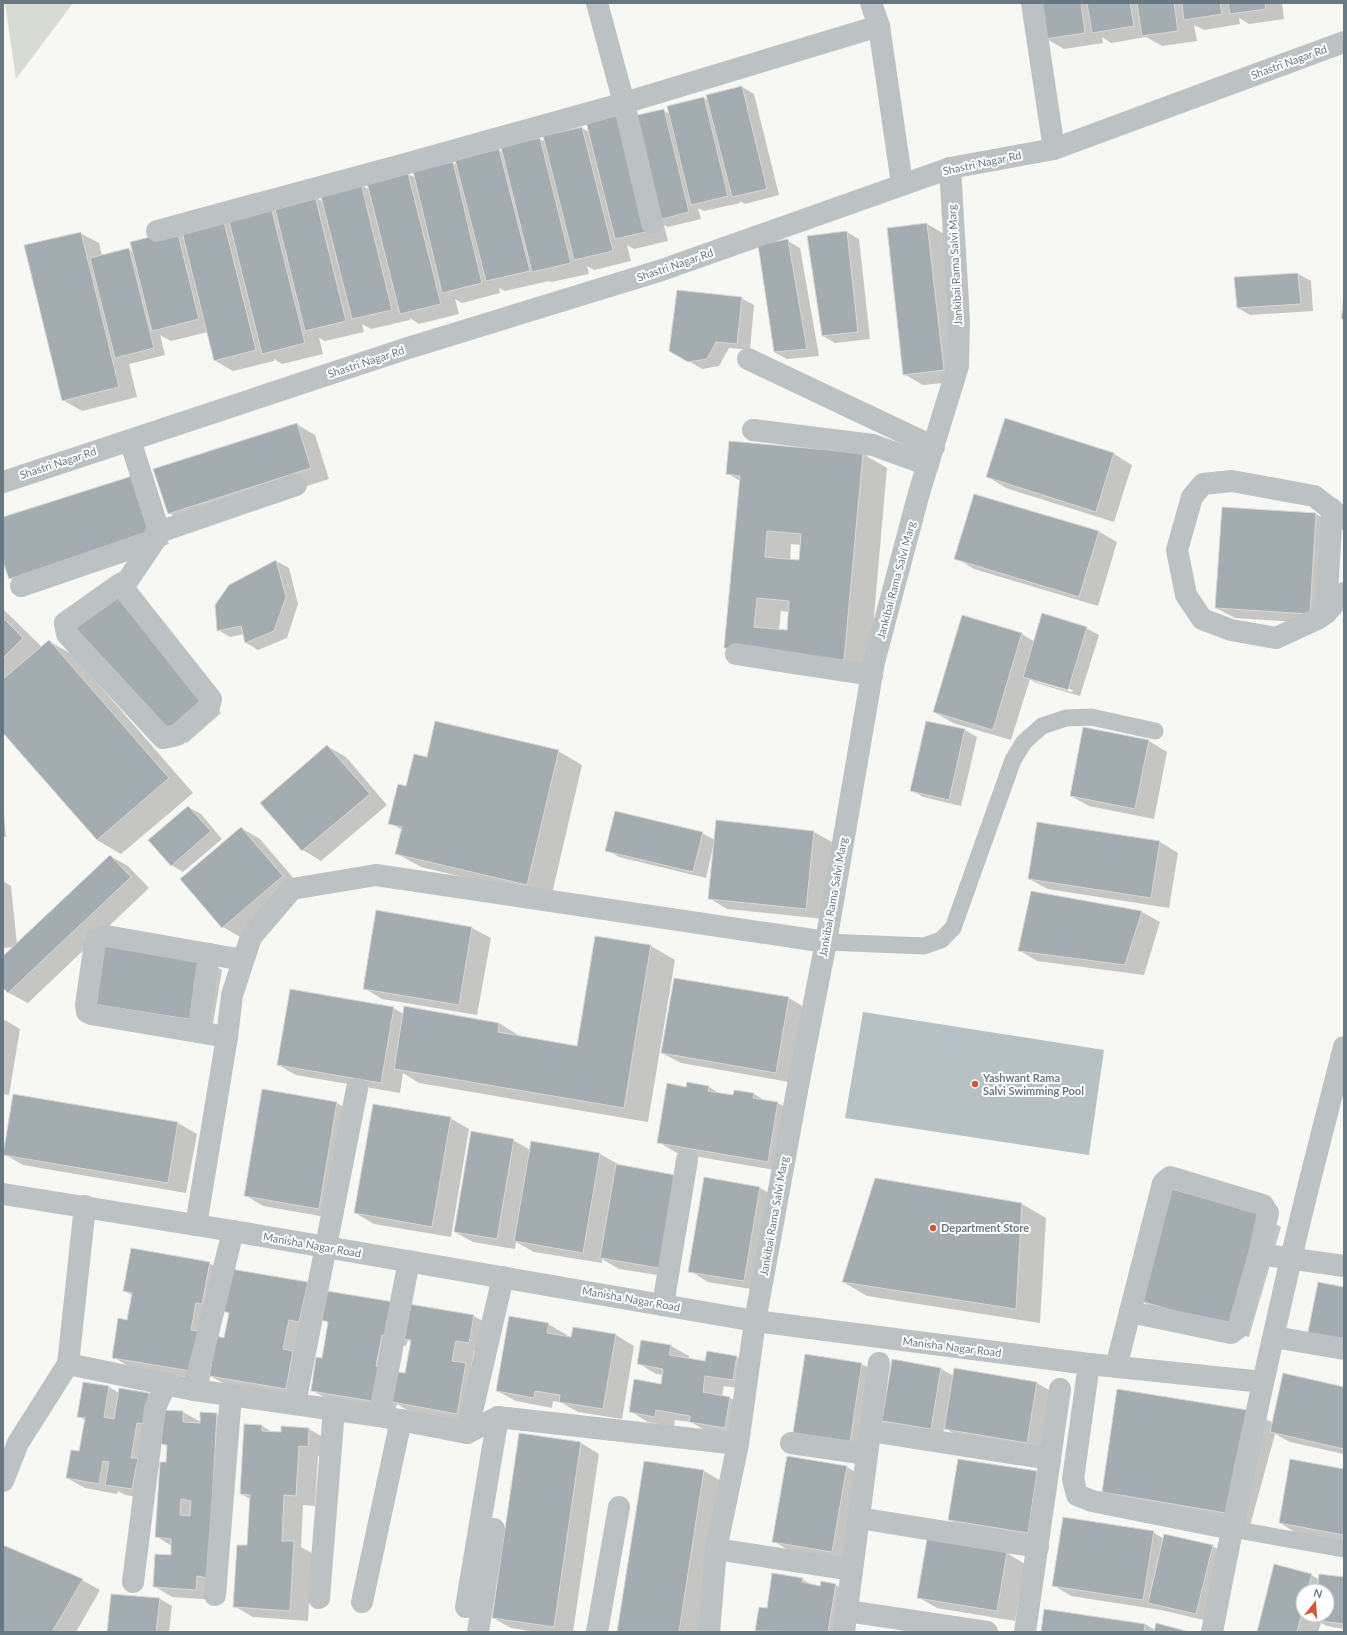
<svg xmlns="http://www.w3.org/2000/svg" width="1347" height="1635" font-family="Lato,sans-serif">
  <rect width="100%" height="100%" fill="#f7f7f4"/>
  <polygon fill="#d7dbd4" points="5,3 73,3 16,79"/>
  <polygon fill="#b5c1c4" points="863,1012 1104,1050 1089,1155 845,1118"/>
  <g fill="#0003" fill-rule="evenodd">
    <polygon points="1040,3 1282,3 1284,19 1249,24 1239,18 1240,24 1204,30 1194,25 1197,41 1162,46 1146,37 1111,43 1102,37 1103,43 1064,49 1045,38"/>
    <polygon points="742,87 754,94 779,195 745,204 740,201 740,203 704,211 698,208 701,219 668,227 664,225 668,241 634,249 627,245 631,261 594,270 587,266 589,274 551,282 549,281 505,291 499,288 500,293 462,303 455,299 459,314 419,324 410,318 410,320 371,329 362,324 364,332 325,341 319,338 323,354 282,364 274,359 274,361 233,371 214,360 208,332 171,341 160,335 165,355 129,364 137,397 82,411 63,400 80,233 99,243 102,256 129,249 133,252 223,219 231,224 271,208 277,212 314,197 324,202 361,185 370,190 408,174 416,178 453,163 457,165 499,150 504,153 540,139 546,142 582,128 589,132 663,110 669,114 704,98 709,101"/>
    <polygon points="927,224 946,235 962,381 923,385 904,374"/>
    <polygon points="847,232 859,239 870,339 835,343 823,336"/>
    <polygon points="788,241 800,248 819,356 787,359 774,352"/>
    <polygon points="1298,274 1311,281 1313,311 1250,315 1238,308 1235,278"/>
    <polygon points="741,298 754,305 750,350 729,348 719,366 702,369 670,350"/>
    <polygon points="1006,419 1114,454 1132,465 1114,522 1006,488 988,477"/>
    <polygon points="296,424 315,435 329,479 187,524 169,513"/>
    <path d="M863 454 887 468 869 673 749 662 725 647 740 481 727 473ZM791 544 801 545 800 561 790 560ZM781 611 789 612 788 631 779 630Z"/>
    <polygon points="150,487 169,544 28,589 9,578 3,558 3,518"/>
    <polygon points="1223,508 1316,514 1335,524 1328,624 1235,618 1216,608"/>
    <polygon points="1098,531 1117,542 1098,606 974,569 956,558"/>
    <polygon points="276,561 289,568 298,604 287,638 258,650 246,643 244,634 230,637 218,630 229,586"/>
    <polygon points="134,607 221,713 187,743 169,732"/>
    <polygon points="3,609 42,647 49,641 73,655 193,793 121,854 97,840 3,731"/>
    <path d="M1086 628 1099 635 1080 696 1036 683 1030 679 1011 740 953 723 934 712 1022 634 1035 642ZM1036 679 1073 690 1072 692 1036 682Z"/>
    <polygon points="965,730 977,737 961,806 923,797 911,790"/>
    <polygon points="1149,741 1167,752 1154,819 1089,806 1071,796"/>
    <polygon points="327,746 346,757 387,805 321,861 303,850"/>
    <polygon points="558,751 582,765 551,898 421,867 396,853 402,830 390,823 407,787 428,758"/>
    <polygon points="3,804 6,837 3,837"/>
    <polygon points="188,807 201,814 222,839 183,872 171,865"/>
    <polygon points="241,828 260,839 301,887 242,938 223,927"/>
    <polygon points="814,832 832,842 824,919 727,909 709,898 714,847 713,847 706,878 619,857 606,850 702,833 715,840"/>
    <polygon points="1160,842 1178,853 1169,908 1048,889 1029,879"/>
    <polygon points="110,856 128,866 149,888 28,1003 9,993 3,986 3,957 13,947 3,948 3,881 11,886 17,944"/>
    <polygon points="1032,892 1142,912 1160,922 1144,975 1037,961 1019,950"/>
    <polygon points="377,911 472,928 491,938 477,1015 382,999 364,988"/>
    <polygon points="596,937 651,946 675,960 648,1122 419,1083 403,1073 400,1093 296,1075 278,1065 393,1008 404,1014 499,1023 523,1038 578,1047"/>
    <polygon points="203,959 222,970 212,1030 112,1014"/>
    <polygon points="675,979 789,998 807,1009 795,1083 681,1063 662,1053"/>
    <polygon points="3,1019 20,1029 9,1095 3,1094"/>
    <polygon points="709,1087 720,1094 734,1096 735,1091 754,1094 766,1101 778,1103 796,1114 786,1172 677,1153 658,1142 687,1088"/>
    <polygon points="14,1095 178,1123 197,1134 186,1193 23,1165 4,1154"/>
    <polygon points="337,1103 355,1114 337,1219 263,1206 245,1195"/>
    <polygon points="450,1118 469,1129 451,1237 374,1224 355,1213"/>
    <polygon points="513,1140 530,1150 532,1142 600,1154 618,1164 677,1278 619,1269 602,1259 602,1263 534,1252 516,1242 515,1249 473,1242 455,1232"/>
    <polygon points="760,1188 778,1198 763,1291 708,1282 690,1271"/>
    <polygon points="1022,1204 1046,1218 1040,1323 867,1296 843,1282"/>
    <polygon points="1262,1216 1281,1227 1249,1337 1160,1311 1141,1301"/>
    <polygon points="209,1263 228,1273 218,1338 224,1339 230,1314 224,1311 307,1283 304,1399 229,1386 210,1376 210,1381 132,1368 113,1357 128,1321 132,1295 124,1291"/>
    <path d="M474 1316 492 1326 488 1353 474 1351 471 1367 476 1424 412 1413 397 1404 395 1412 330 1401 312 1390 322 1359 329 1323 324 1320ZM408 1340 411 1342 406 1374 398 1377 400 1345 406 1346Z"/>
    <polygon points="548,1324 567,1335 567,1337 572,1338 574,1328 616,1335 634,1346 622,1419 578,1412 562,1403 553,1401 552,1408 516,1401 497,1391"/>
    <polygon points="671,1346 689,1356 689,1359 706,1362 737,1357 755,1367 751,1390 724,1386 722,1396 730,1398 748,1408 743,1438 708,1432 691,1422 675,1420 674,1427 648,1422 630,1411 662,1385 663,1375 656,1374 638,1363"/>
    <polygon points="893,1360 941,1369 954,1376 955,1369 1037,1383 1056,1394 1045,1453 964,1439 944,1428 943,1435 895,1428 883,1420"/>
    <polygon points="862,1364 880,1375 868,1452 812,1444"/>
    <polygon points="83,1383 109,1387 119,1393 120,1389 149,1394 167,1405 166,1411 183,1412 201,1422 201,1413 217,1414 236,1425 226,1588 215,1586 215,1600 172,1597 154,1586 156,1555 172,1556 172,1546 157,1537 161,1463 167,1463 168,1447 162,1443 163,1433 140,1420 139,1422 158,1433 156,1433 150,1467 156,1470 151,1499 125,1495 118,1491 117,1494 85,1488 67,1478 71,1451 80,1452 85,1420 78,1416"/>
    <polygon points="1344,1388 1344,1454 1290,1442 1275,1434 1250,1526 1127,1505 1103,1491 1253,1412 1273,1423"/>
    <polygon points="245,1425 262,1426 274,1433 282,1433 282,1427 309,1429 328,1440 327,1457 318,1456 315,1506 303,1505 301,1547 312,1553 308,1621 253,1617 234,1606 248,1547 250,1499 241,1494"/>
    <polygon points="581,1443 599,1454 573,1632 536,1632 511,1628 493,1618"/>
    <polygon points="959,1460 1037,1472 1046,1543 968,1530 949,1520"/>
    <polygon points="645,1462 704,1471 723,1482 699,1632 618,1632"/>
    <polygon points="847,1467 865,1478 850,1562 792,1552 773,1541"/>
    <polygon points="1344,1470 1344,1542 1298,1534 1280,1523"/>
    <polygon points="1153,1532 1164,1539 1212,1546 1225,1553 1208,1621 1161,1610 1071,1596 1053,1585"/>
    <polygon points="3,1546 82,1580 100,1590 76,1632 3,1632"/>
    <polygon points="1007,1553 1025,1564 1015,1621 937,1608 918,1597"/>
    <path d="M1311 1575 1320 1580 1344 1578V1629L1327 1626 1321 1623 1318 1632H1258ZM1303 1591H1327V1615H1303Z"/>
    <polygon points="802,1579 814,1586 821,1587 822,1582 836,1585 855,1596 849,1632 759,1632 756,1630 768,1609"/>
    <polygon points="160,1599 172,1606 169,1632 108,1632"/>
    <polygon points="1045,1610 1145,1624 1155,1630 1186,1632 1042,1632"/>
  </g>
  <g fill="#a3acb1" stroke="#d9d8d7" fill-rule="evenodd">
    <polygon points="1039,3 1081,3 1085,33 1045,39"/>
    <polygon points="1087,3 1130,3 1134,26 1092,33"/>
    <polygon points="1137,3 1174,3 1178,31 1142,36"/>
    <polygon points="1182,3 1220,3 1222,14 1184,20"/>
    <polygon points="1228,3 1265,3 1266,9 1230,14"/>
    <polygon points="742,86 767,189 732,197 706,95"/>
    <polygon points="704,97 728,196 691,205 667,106"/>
    <polygon points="664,109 689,212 655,221 629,117"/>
    <polygon points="621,113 650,231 615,239 586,122"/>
    <polygon points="582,127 613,251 574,260 543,136"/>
    <polygon points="540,138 571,263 532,272 501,147"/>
    <polygon points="499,149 530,271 486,281 455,160"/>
    <polygon points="453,162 482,283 442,293 413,171"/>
    <polygon points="408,173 441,304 400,314 367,183"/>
    <polygon points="361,183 392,310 352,319 320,193"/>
    <polygon points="315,196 346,321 305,331 274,205"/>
    <polygon points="271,207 305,343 262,354 228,217"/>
    <polygon points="223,218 256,350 214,361 181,228"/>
    <polygon points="927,223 944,370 903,375 887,228"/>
    <polygon points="177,230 199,319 152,331 130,242"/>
    <polygon points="847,231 858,332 822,336 807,236"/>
    <polygon points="81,232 119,387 62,401 24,245"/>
    <polygon points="788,239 807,349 774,352 758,245"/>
    <polygon points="129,248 154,348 115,358 90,258"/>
    <polygon points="1298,273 1301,304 1237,308 1234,277"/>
    <polygon points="677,290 742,297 737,344 716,342 707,359 688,362 669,351"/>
    <polygon points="1344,297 1344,319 1341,319"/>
    <polygon points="1005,418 1114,453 1096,512 986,477"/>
    <polygon points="297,423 311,468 168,514 153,469"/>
    <path d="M729 441 863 453 844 660 724 648 740 476 726 474ZM767 531 801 534 799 560 765 557ZM757 598 789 601 787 630 754 627Z"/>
    <polygon points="132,476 151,533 9,579 3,562 3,517"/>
    <polygon points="974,494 1099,531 1079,597 954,559"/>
    <polygon points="1222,507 1316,513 1310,614 1215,608"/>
    <polygon points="276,560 286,597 274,631 245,643 241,626 217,631 215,605 229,585"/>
    <polygon points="116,595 204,702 168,733 72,629"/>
    <polygon points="1042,613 1087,627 1068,690 1023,677"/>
    <polygon points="962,615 1022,633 993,730 933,712"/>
    <polygon points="3,618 23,638 3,658"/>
    <polygon points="49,640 169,778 97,840 3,733 3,679"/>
    <polygon points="435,721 559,750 527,885 395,854 402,827 388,824 398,784 406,786 414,754 427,757"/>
    <polygon points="926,721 965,729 949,800 910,791"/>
    <polygon points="1083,727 1149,740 1135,809 1070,796"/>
    <polygon points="327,745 370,794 302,851 260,803"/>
    <polygon points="188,806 211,831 171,866 148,840"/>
    <polygon points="615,811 703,832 693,872 605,851"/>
    <polygon points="716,820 814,831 806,909 708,899"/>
    <polygon points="1037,822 1160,841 1151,898 1028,879"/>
    <polygon points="241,827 283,876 222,928 180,879"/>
    <polygon points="110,855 131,877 8,993 3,988 3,956"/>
    <polygon points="1031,891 1142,911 1125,965 1018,951"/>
    <polygon points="376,910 472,927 459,1005 363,989"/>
    <polygon points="595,936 651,945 624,1108 394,1069 404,1006 499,1023 498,1032 577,1046"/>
    <polygon points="103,942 203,958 194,1020 93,1004"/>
    <polygon points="674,978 789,997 776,1073 661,1053"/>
    <polygon points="290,989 394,1007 381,1083 277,1065"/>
    <polygon points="687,1082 709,1086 708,1091 733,1095 734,1090 754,1093 753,1098 778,1102 768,1162 657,1143 667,1083 686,1087"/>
    <polygon points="262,1089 337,1102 319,1209 244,1196"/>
    <polygon points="13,1094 178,1122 168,1183 3,1155"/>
    <polygon points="373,1104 451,1117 432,1227 354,1213"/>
    <polygon points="471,1131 514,1139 497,1239 454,1232"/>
    <polygon points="531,1141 600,1153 583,1253 514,1241"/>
    <polygon points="616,1164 675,1175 659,1268 600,1258"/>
    <polygon points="704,1177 760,1187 744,1281 688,1272"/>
    <polygon points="875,1178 1022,1203 1016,1309 842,1282"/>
    <polygon points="1172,1189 1263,1215 1230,1327 1140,1301"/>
    <polygon points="131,1248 210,1262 202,1304 196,1303 191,1330 198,1331 191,1371 112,1358 118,1318 127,1320 132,1293 123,1291"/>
    <polygon points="231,1269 308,1282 299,1322 289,1320 283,1349 293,1351 286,1389 209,1376 217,1336 224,1338 229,1313 223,1311"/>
    <polygon points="1318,1282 1344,1287 1344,1345 1307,1337"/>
    <polygon points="327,1291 394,1302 388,1336 382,1335 376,1366 383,1368 377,1402 311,1391 316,1357 322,1358 328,1322 322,1320"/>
    <polygon points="409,1304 474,1315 469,1343 456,1341 452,1361 466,1363 457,1414 392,1402 398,1372 405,1373 411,1340 403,1339"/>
    <polygon points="509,1316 549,1323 547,1333 571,1337 573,1327 616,1334 603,1409 559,1402 560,1395 535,1391 534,1398 496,1391"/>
    <polygon points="641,1340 671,1345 669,1355 705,1361 707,1351 737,1356 733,1380 705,1376 703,1392 730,1397 725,1428 689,1422 690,1416 656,1410 655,1417 629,1412 634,1379 661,1384 663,1369 637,1364"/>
    <polygon points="805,1354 862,1363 850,1442 793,1433"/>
    <polygon points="892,1359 941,1368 931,1429 882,1421"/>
    <polygon points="954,1368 1037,1382 1027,1443 944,1429"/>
    <polygon points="1283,1373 1344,1387 1344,1449 1270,1432"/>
    <polygon points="83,1382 109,1386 104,1417 114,1419 119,1388 149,1393 144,1424 137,1423 131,1458 138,1458 132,1489 105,1485 109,1462 103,1461 99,1484 66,1478 71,1450 79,1451 85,1418 77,1417"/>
    <polygon points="1117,1389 1254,1411 1226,1513 1102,1492"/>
    <path d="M163 1410 183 1411V1422L200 1423V1412L217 1413 208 1578 197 1576 196 1590 153 1587 155 1554 171 1555V1539L155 1537 160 1462H166L167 1445 161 1444ZM181 1499 191 1501 190 1516 180 1515Z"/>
    <polygon points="244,1424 262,1425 262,1431 281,1432 281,1426 309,1428 308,1447 299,1446 296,1496 284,1495 282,1541 294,1541 290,1611 233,1607 237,1545 247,1545 250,1495 240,1494"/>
    <polygon points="519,1433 581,1442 554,1627 492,1618"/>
    <polygon points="787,1456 847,1466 832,1552 772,1542"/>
    <polygon points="958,1459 1037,1471 1028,1533 948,1520"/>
    <polygon points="1290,1459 1344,1469 1344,1535 1279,1523"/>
    <polygon points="644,1461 704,1470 679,1632 617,1632"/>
    <polygon points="1063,1517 1154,1531 1143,1600 1052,1586"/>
    <polygon points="1164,1534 1213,1545 1196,1614 1148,1603"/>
    <polygon points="927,1539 1007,1552 997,1611 917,1598"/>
    <polygon points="3,1545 83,1579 52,1632 3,1632"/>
    <polygon points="1274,1564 1312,1574 1307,1591 1303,1591 1303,1609 1297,1632 1257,1632"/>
    <polygon points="772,1573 803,1578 802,1582 820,1586 821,1581 836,1584 828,1632 755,1631 759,1607 767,1608"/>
    <polygon points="1319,1574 1344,1577 1344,1624 1313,1620 1314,1615 1327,1615 1327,1591 1317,1591"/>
    <polygon points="111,1594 160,1598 156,1632 107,1632"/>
    <polygon points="1044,1609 1145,1624 1144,1632 1041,1632"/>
    <polygon points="1156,1623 1190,1632 1154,1632"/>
  </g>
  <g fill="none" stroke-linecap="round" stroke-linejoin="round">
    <g stroke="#bcc1c4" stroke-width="17">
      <polyline points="826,942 924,946 941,940 953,928 1013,760 1024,742 1042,726 1066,718 1091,717 1155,731"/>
      <polyline points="1232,1529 1344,1549"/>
    </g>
    <g stroke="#bcc1c4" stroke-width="22">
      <polyline points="597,3 624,103 652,223"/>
      <polyline points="871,3 879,26 902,184"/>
      <polyline points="1032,3 1054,149"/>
      <polyline points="157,231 405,164 624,103 879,26"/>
      <polyline points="748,359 934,447"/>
      <polyline points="753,430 873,445 928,465"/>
      <polyline points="3,482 408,348 662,270 950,168 1054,149 1344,42"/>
      <polyline points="1344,519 1314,496 1232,481 1203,484 1192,497 1177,550 1186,595 1202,619 1231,630 1276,638 1317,619 1326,613 1344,593"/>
      <polyline points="156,533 296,485"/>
      <polyline points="120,584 211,699 209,707 177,735 163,738 67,634 65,623 120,584 128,580 155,540"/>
      <polyline points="21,586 155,540 157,525 130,440"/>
      <polyline points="1326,613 1332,509"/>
      <polyline points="736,654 872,675"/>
      <polyline points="198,1032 209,954"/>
      <polyline points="227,1037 91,1014 87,1012 86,1005 95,943 97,939 106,936 243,960"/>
      <polyline points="3,1194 233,1231 755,1321 1089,1364 1263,1382"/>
      <polyline points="196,1225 227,1037 232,995 251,937 292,889 376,875 826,942"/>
      <polyline points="1259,1254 1268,1213 1263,1205 1170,1177 1163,1183 1130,1312 1231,1333 1238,1328 1259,1254 1344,1266"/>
      <polyline points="663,1305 687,1160"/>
      <polyline points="1274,1337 1344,1349"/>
      <polyline points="68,1364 194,1390 379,1416 467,1433 498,1417 738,1444"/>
      <polyline points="1089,1364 1073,1479 1077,1495 1092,1501 1232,1529"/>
      <polyline points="1116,1367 1130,1312"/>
      <polyline points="194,1390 233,1231"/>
      <polyline points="295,1403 357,1089"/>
      <polyline points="379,1416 409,1261"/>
      <polyline points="870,1431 1050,1459"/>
      <polyline points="467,1433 503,1277"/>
      <polyline points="791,1443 867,1454"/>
      <polyline points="3,1481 18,1443 68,1364 85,1206"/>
      <polyline points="859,1518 1038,1547"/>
      <polyline points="716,1549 852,1570"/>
      <polyline points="133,1582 155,1408 166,1384"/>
      <polyline points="215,1595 231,1395"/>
      <polyline points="319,1598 334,1409"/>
      <polyline points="362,1602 401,1420"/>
      <polyline points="466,1607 498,1417"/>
      <polyline points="847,1611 987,1632"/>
      <polyline points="478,1632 494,1529"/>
      <polyline points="597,1632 619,1507"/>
      <polyline points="709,1632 716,1549 738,1444 755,1321 799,1080 826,942 874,662 919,493 958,366 959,320 950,168"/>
      <polyline points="844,1632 879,1363"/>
      <polyline points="1025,1632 1060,1389"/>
      <path d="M1212 1632C1236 1507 1262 1383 1291 1259 1307 1188 1326 1118 1344 1047"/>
    </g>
  </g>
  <g fill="#d55636" stroke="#fff" stroke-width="1.5">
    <circle cx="975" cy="1084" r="4"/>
    <circle cx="933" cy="1228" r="4"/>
  </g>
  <g text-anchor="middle" stroke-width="4" stroke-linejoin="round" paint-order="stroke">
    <g font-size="11" fill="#687883" stroke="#fff">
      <text transform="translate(1289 62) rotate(-20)" y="4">Shastri Nagar Rd</text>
      <text transform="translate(982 163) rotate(-12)" y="4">Shastri Nagar Rd</text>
      <text transform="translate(675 265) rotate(-19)" y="4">Shastri Nagar Rd</text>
      <text transform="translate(955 265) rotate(-93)" y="4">Jankibai Rama Salvi Marg</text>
      <text transform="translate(366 362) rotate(-18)" y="4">Shastri Nagar Rd</text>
      <text transform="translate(58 463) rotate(-18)" y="4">Shastri Nagar Rd</text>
      <text transform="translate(896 580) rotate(-75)" y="4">Jankibai Rama Salvi Marg</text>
      <text transform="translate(833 897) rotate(-80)" y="4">Jankibai Rama Salvi Marg</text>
      <text transform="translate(774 1216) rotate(-80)" y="4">Jankibai Rama Salvi Marg</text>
      <text transform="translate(312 1245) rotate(10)" y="4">Manisha Nagar Road</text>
      <text transform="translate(631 1299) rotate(10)" y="4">Manisha Nagar Road</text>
      <text transform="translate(952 1347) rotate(7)" y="4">Manisha Nagar Road</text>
    </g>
    <g font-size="11" font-weight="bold" fill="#687883" stroke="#fff" text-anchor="start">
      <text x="983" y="1082">Yashwant Rama<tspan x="983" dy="13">Salvi Swimming Pool</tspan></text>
      <text x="941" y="1232">Department Store</text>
    </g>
  </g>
  <rect width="1347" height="1635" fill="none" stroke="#687883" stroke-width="8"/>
  <g transform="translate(1315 1603) rotate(17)"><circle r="19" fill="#ffffff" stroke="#c3c9cd"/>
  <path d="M0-3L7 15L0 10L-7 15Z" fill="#d55636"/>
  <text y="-6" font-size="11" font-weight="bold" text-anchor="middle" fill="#687883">N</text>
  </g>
</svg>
